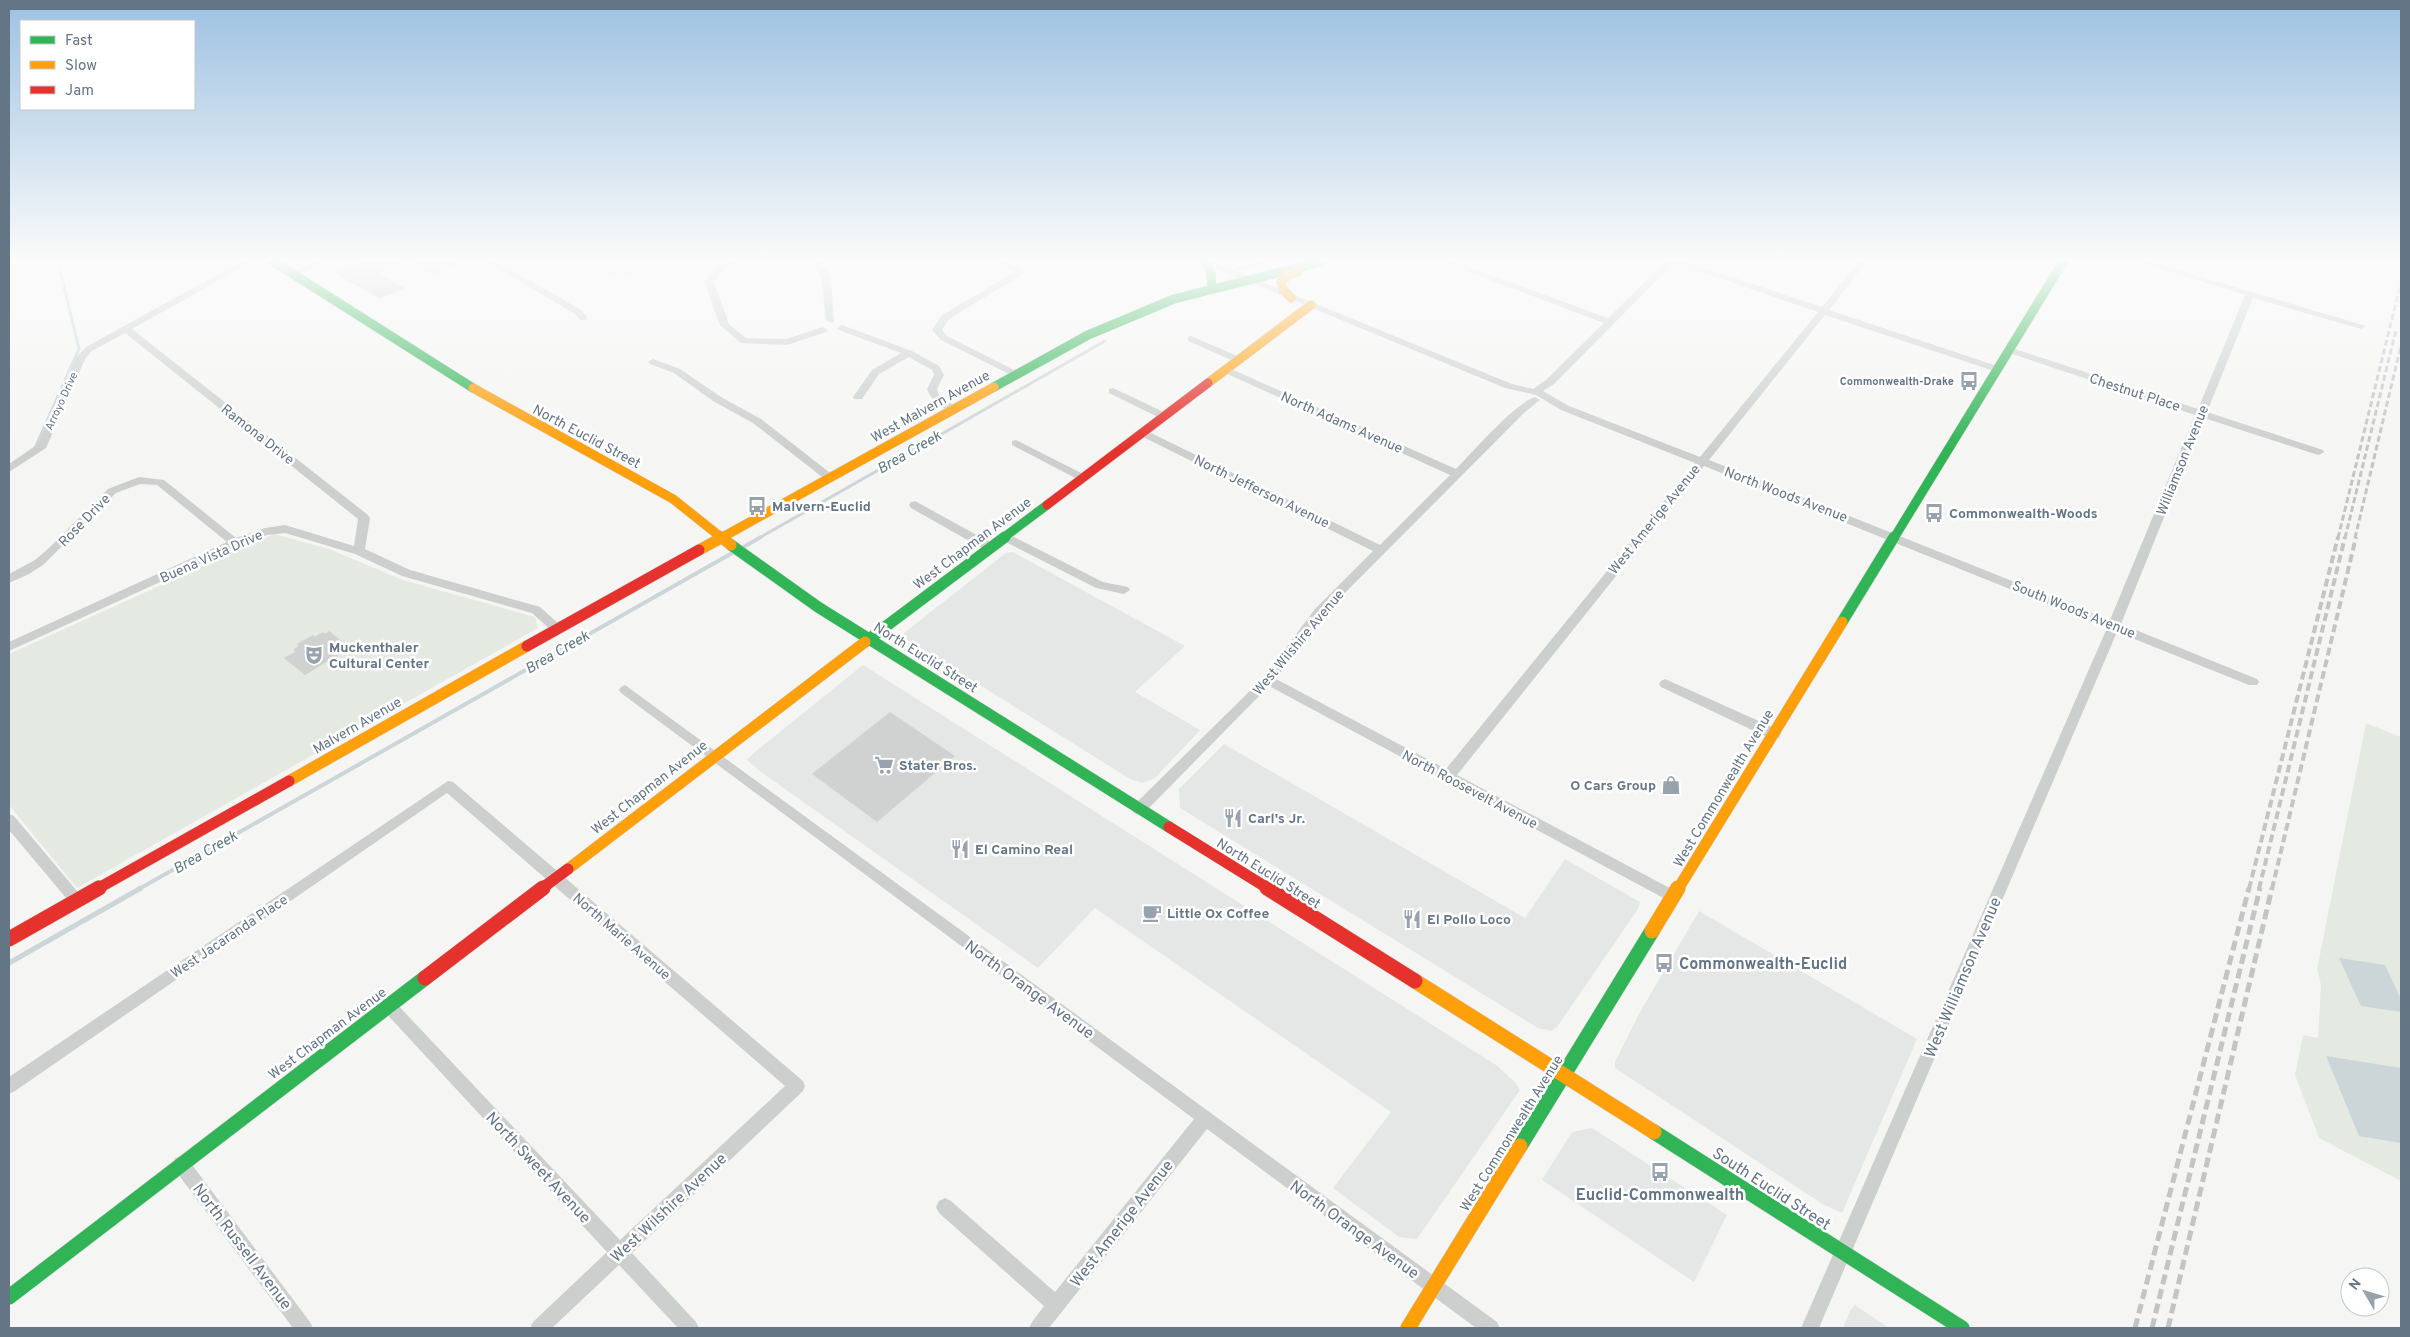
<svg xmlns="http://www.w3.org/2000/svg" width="2410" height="1337" font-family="Overpass,sans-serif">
  <rect width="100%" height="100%" fill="#f5f6f4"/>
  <g fill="#e5e7e6">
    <polygon points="586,262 658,262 620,280"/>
    <polygon points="1013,552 1185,646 1135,692 1200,730 1155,778 1142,783 1130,779 903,637 904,633 993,563 1006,553"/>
    <polygon points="863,665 1496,1065 1515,1082 1520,1090 1417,1239 1399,1237 1333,1188 1391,1112 1095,908 1038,968 761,772 747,760 755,752"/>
    <polygon points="1224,744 1525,918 1565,859 1640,902 1638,909 1557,1027 1551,1031 1538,1028 1180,808 1179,789"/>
    <polygon points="1699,911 1917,1039 1842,1213 1824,1205 1615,1068 1615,1062 1639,1014"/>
    <polygon points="1592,1128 1727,1215 1694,1282 1542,1180 1572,1132"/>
    <polygon points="1855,1305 1889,1328 1843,1328 1850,1311"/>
  </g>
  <g fill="#e4e9e2">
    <polygon points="274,534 329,549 403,580 535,617 538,628 77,888 9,805 9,654"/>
    <polygon points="2366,723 2401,737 2401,1181 2319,1138 2295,1075 2303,1035 2318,1038 2321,985 2317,970"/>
  </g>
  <g fill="#ccd5d8">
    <polygon points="2339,958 2385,965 2401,999 2401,1012 2361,1006"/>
    <polygon points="2326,1056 2401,1068 2401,1143 2359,1136"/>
  </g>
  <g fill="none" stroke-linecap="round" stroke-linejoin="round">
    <g stroke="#ccd5d8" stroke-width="3">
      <polyline points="1238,269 1266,262"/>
      <polyline points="35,448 79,349 58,262"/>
      <polyline points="759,538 1105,341"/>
    </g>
    <g stroke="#ccd5d8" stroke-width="4">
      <polyline points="740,549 761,537"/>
      <polyline points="139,889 734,552"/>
    </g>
    <polyline stroke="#ccd5d8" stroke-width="5" points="9,963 141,888"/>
  </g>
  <g fill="#d0d1d1">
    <polygon points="360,262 405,262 379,273 404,288 380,299 335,273"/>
    <polygon points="410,262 465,262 434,276"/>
    <polygon points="329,631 350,648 305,675 284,658 295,652 293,650 299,646 297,644 313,635 315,637 323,632 325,634"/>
    <polygon points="890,712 955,756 877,822 812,774"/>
  </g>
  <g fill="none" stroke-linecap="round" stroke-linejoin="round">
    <g stroke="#d2d4d4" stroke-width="10">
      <g id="fast-far2">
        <polyline points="274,262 473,388"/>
        <polyline points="1205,262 1211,272 1212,289"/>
        <polyline points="994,387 1088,335 1174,299 1320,262"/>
        <polyline points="1003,538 1047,505"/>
        <polyline points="1894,538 2063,262"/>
      </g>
    </g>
    <g stroke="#d2d4d4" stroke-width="12">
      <g id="fast-far1">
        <polyline points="731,545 818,607 1169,827"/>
        <polyline points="1842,622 1894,537"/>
        <polyline points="865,642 1005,537"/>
      </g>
    </g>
    <g stroke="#d2d4d4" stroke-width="16">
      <g id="fast">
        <polyline points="1654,1132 1962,1328"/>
        <polyline points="1520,1146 1652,931"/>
        <polyline points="9,1297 425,978"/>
      </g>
    </g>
    <g stroke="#d2d4d4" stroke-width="10">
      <g id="slow-far2">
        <polyline points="1291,298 1283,289 1281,282 1288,275 1299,271"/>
        <polyline points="1208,383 1311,305"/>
        <polyline points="473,388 673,499 722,538"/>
        <polyline points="721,538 994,387"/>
      </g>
    </g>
    <g stroke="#d2d4d4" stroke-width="12">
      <g id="slow-far1">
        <polyline points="721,537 731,545"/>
        <polyline points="699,550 723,537"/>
        <polyline points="289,781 527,646"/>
        <polyline points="568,869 865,642"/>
        <polyline points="1678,889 1842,622"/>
      </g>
    </g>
    <g stroke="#d2d4d4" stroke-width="16">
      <g id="slow">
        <polyline points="1652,931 1678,888"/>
        <polyline points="1415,981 1654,1132"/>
        <polyline points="1408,1328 1520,1146"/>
      </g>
    </g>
    <g stroke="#d2d4d4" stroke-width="10">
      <polyline id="jam-far2" points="1047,505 1208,383"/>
    </g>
    <g stroke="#d2d4d4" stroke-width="12">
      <g id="jam-far1">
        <polyline points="527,646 699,550"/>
        <polyline points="1169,827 1269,889"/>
        <polyline points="97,889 289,781"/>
        <polyline points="541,889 568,869"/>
      </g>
    </g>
    <g stroke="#d2d4d4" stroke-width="16">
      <g id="jam">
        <polyline points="1267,888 1415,981"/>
        <polyline points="9,939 99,888"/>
        <polyline points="425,978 543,888"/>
      </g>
    </g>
    <g fill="#cdcfcf" fill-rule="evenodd">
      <polygon points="240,262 251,262 132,329 368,515 370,518 365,549 410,570 540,607 561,626 563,629 561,632 553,632 532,613 402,576 355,554 285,533 267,535 239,546 9,651 9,642 227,542 157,485 140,484 116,493 43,565 29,574 9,583 9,574 35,560 48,549 108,489 139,477 164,480 236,538 265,528 285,525 354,546 358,519 125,333 92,351 85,359 46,448 9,472 9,464 38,444 76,358 86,347"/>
      <polygon points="314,262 326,262 296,276 289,274"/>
      <polygon points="487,262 498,262 581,310 588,318 586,320 580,320 575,314"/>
      <polygon points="728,262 740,262 723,271 714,282 729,324 746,338 786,339 823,327 828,330 826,332 787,345 741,343 720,325 704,282 717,267"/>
      <polygon points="813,262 821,262 831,277 834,322 831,323 826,320 821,277"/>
      <polygon points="996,262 1007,262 1026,272 949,319 942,330 947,336 1020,373 1022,375 1017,378 941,340 932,330 942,315 1015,272"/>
      <path d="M1201 262H1213L1512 384 1533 389 1546 380 1604 323 1443 262H1455L1608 318 1665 262H1686L1822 307 1858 262H1867L1829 310 2000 367V371H1994L1825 315 1709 460 2110 620 2195 415 2006 352V348H2012L2198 409 2245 295 2137 262H2151L2366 326 2361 329 2358 328 2253 298 2207 412 2323 450 2324 452 2319 455 2315 454 2204 418 2121 624 2257 679 2259 682 2257 685H2249L2117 632 1819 1328H1801L2107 628 1704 466 1457 775 1679 893 1681 897 1679 901 1674 903 1669 901 1269 686 1144 813 1139 815 1134 813 1132 809 1134 805 1264 677 1315 609 1373 551 1139 435V431H1147L1380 545 1450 475 1223 372V368H1229L1456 469C1472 453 1515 403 1535 397L1540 400 1525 412 1323 615 1276 679 1446 769 1695 463 1561 410 1536 395 1505 388ZM1674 263 1818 312 1700 457 1569 406 1543 391 1554 384Z"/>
      <path d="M842 325 912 351 939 366 944 375 937 389 939 395 958 408V412C946 414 930 399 927 389L934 375 932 370 909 357 879 374 862 399H854L853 397 872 370 901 353 839 330 837 328Z"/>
      <polygon points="1191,336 1242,358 1244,360 1239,363 1236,362 1188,341 1188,337"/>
      <polygon points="653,359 680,369 721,397 761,419 834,476 835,478 834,480 826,480 753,423 713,401 674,373 650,364 648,362"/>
      <polygon points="1113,388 1168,414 1169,416 1168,418 1160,418 1109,393 1109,389"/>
      <polygon points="1016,440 1087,476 1088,478 1083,481 1079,480 1012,445 1012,441"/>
      <polygon points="915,501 995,545 997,548 991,552 987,551 911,508 909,505 911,502"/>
      <polygon points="1006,533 1103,582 1128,587 1130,590 1124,594 1096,588 1002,540 1000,537"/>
      <polygon points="1665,679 1779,730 1781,734 1779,738 1769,738 1661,687 1659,684 1661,681"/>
      <polygon points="625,685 1497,1322 1500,1328 1476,1328 1207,1129 1049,1328 1029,1328 1032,1322 1044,1306 939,1213 936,1207 939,1201 945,1198 951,1201 1055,1292 1194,1119 621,693 619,690 621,687"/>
      <polygon points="448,781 453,782 803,1081 805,1086 803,1091 632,1253 696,1322 699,1328 678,1328 619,1265 552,1328 530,1328 533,1322 607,1252 383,1010 380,1005 383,1000 388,998 393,1000 620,1240 785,1086 447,793 15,1091 9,1094 9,1077"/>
      <polygon points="9,814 14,816 82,897 84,901 82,905 77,907 72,905 9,830"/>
      <polygon points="181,1156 187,1158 310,1322 313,1328 293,1328 175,1170 173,1164 175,1158"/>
    </g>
    <use href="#fast-far2" stroke="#30b455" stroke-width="9"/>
    <use href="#fast-far1" stroke="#30b455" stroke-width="11"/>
    <use href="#fast" stroke="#30b455" stroke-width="15"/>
    <use href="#slow-far2" stroke="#ff9f0a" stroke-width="9"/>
    <use href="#slow-far1" stroke="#ff9f0a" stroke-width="11"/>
    <use href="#slow" stroke="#ff9f0a" stroke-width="15"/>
    <use href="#jam-far2" stroke="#e5322d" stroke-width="9"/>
    <use href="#jam-far1" stroke="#e5322d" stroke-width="11"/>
    <use href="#jam" stroke="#e5322d" stroke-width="15"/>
    <g stroke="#c3c5c5" stroke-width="3" stroke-dasharray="6 3" stroke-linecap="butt">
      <polyline points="2338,538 2401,282"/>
      <polyline points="2345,538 2396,330"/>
      <polyline points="2355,538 2401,345"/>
    </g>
    <g stroke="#c3c5c5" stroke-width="4" stroke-dasharray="8 4" stroke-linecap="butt">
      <polyline points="2249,889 2338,537"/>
      <polyline points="2259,889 2345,537"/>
      <polyline points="2272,889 2356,537"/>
    </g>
    <g stroke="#c3c5c5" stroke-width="5" stroke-dasharray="10 5" stroke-linecap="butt">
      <polyline points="2135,1328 2249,888"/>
      <polyline points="2152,1328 2260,888"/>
      <polyline points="2168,1328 2272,888"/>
    </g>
  </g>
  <linearGradient id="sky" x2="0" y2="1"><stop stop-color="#9dc1e2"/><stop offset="0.58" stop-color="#fafbfa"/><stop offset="1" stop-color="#fafbfa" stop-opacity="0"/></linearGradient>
  <rect width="2410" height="449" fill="url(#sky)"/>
  <defs>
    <g id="bus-bare" transform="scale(1.5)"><path d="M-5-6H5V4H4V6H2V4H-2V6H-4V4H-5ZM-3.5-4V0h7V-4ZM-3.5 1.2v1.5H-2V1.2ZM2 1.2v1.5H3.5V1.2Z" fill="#97a2ac" stroke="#fff" stroke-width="2.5" paint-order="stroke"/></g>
    <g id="theatre-bare" transform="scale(1.5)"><path d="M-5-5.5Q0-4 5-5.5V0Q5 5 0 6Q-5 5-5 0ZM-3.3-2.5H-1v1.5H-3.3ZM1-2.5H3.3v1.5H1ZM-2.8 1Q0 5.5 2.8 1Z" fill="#97a2ac" stroke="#fff" stroke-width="2.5" paint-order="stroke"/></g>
    <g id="supermarket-bare" transform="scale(1.5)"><path d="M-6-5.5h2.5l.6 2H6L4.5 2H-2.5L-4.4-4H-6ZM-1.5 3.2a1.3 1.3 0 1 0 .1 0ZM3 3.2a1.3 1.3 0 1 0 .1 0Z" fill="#97a2ac" stroke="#fff" stroke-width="2.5" paint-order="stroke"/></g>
    <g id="shop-bare" transform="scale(1.5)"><path d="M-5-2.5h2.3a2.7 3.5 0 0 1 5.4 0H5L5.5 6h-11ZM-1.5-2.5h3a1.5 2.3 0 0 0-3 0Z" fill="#97a2ac" stroke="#fff" stroke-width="2.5" paint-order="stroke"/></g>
    <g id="restaurant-bare" transform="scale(1.5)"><path d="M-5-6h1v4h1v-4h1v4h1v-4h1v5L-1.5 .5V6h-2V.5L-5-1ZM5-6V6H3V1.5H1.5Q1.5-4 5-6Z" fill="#97a2ac" stroke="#fff" stroke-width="2.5" paint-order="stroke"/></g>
    <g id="cafe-bare" transform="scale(1.5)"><path d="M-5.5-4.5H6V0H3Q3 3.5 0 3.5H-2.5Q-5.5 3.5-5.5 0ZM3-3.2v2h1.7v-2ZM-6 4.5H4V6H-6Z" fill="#97a2ac" stroke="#fff" stroke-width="2.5" paint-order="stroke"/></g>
  </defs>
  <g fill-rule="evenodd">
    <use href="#bus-bare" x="1969" y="381"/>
    <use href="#bus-bare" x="757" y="506"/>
    <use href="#bus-bare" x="1934" y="513"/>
    <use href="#theatre-bare" x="314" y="655"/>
    <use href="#supermarket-bare" x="884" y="765"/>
    <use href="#shop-bare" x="1671" y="785"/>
    <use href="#restaurant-bare" x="1233" y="818"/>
    <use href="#restaurant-bare" x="960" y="849"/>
    <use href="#cafe-bare" x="1152" y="913"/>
    <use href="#restaurant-bare" x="1412" y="919"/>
    <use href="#bus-bare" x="1664" y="963"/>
    <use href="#bus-bare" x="1660" y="1172"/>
  </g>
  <g text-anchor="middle" stroke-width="5" stroke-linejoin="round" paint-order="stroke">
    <g font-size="11" font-weight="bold" fill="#647586" stroke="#fff" text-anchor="end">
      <text x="1954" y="385">Commonwealth-Drake</text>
    </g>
    <g font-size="11" fill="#647586" stroke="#fff">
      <text transform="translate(61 401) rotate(-65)" y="4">Arroyo Drive</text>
    </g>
    <g font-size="14" fill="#647586" stroke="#fff">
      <text transform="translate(2135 392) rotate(18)" y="5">Chestnut Place</text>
      <text transform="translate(930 406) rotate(-29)" y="5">West Malvern Avenue</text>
      <text transform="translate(1342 422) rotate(24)" y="5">North Adams Avenue</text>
      <text transform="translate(258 434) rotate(38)" y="5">Ramona Drive</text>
      <text transform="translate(587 436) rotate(28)" y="5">North Euclid Street</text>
      <text transform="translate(2182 460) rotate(-68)" y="5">Williamson Avenue</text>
      <text transform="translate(1262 491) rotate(26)" y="5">North Jefferson Avenue</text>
      <text transform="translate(1786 494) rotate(21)" y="5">North Woods Avenue</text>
      <text transform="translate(1654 519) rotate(-51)" y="5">West Amerige Avenue</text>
      <text transform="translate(84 520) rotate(-46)" y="5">Rose Drive</text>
      <text transform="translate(972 543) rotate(-37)" y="5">West Chapman Avenue</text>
      <text transform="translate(211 556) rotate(-24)" y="5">Buena Vista Drive</text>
      <text transform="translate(2074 609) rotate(22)" y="5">South Woods Avenue</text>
      <text transform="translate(1298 642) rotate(-50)" y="5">West Wilshire Avenue</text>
      <text transform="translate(926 657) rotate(32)" y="5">North Euclid Street</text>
      <text transform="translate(357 725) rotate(-30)" y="5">Malvern Avenue</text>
      <text transform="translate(649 787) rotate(-38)" y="5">West Chapman Avenue</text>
      <text transform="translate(1723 788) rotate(-59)" y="5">West Commonwealth Avenue</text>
      <text transform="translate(1470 789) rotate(28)" y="5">North Roosevelt Avenue</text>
      <text transform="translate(1269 873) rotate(32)" y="5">North Euclid Street</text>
      <text transform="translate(229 936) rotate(-34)" y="5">West Jacaranda Place</text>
      <text transform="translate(622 936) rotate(41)" y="5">North Marie Avenue</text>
      <text transform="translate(327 1033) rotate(-37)" y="5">West Chapman Avenue</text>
      <text transform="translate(1511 1133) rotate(-58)" y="5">West Commonwealth Avenue</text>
    </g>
    <g font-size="14" font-weight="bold" fill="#647586" stroke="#fff" text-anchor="start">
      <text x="772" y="511">Malvern-Euclid</text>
      <text x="1949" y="518">Commonwealth-Woods</text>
      <text x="329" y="652">Muckenthaler<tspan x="329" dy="16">Cultural Center</tspan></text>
      <text x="899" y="770">Stater Bros.</text>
      <text x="1656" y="790" text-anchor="end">O Cars Group</text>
      <text x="1248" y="823">Carl's Jr.</text>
      <text x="975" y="854">El Camino Real</text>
      <text x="1167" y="918">Little Ox Coffee</text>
      <text x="1427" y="924">El Pollo Loco</text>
    </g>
    <g font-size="15" font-style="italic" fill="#5f7782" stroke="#fff">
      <text transform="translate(909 452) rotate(-30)" y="5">Brea Creek</text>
      <text transform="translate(557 652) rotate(-30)" y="5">Brea Creek</text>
      <text transform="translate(205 852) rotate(-30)" y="5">Brea Creek</text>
    </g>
    <g font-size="16" font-weight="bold" fill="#647586" stroke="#fff" text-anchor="start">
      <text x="1679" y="969">Commonwealth-Euclid</text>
      <text x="1660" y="1200" text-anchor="middle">Euclid-Commonwealth</text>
    </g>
    <g font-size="16" fill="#647586" stroke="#fff">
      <text transform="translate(1962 977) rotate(-67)" y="6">West Williamson Avenue</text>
      <text transform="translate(1030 989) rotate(36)" y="6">North Orange Avenue</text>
      <text transform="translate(539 1167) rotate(47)" y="6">North Sweet Avenue</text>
      <text transform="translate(1772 1188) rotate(33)" y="6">South Euclid Street</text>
      <text transform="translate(668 1207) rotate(-43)" y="6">West Wilshire Avenue</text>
      <text transform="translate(1121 1223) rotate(-52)" y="6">West Amerige Avenue</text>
      <text transform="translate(1355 1229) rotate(36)" y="6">North Orange Avenue</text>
      <text transform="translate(243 1246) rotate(53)" y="6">North Russell Avenue</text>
    </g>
  </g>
  <rect width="2410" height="1337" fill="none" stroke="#647586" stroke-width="20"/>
  <rect x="20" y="20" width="175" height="90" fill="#ffffff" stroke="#c1c8cf"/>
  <rect x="30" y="36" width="25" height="8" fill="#30b455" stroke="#c1c8cf"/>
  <text x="65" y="45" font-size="15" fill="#647586">Fast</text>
  <rect x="30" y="61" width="25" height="8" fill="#ff9f0a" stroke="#c1c8cf"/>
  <text x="65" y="70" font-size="15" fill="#647586">Slow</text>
  <rect x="30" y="86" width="25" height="8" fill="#e5322d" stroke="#c1c8cf"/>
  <text x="65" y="95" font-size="15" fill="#647586">Jam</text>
  <g transform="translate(2365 1292) rotate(308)"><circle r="24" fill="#ffffff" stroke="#c1c8cf"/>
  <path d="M0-4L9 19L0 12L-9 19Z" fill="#97a2ac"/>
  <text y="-8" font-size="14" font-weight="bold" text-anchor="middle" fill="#647586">N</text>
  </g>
</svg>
